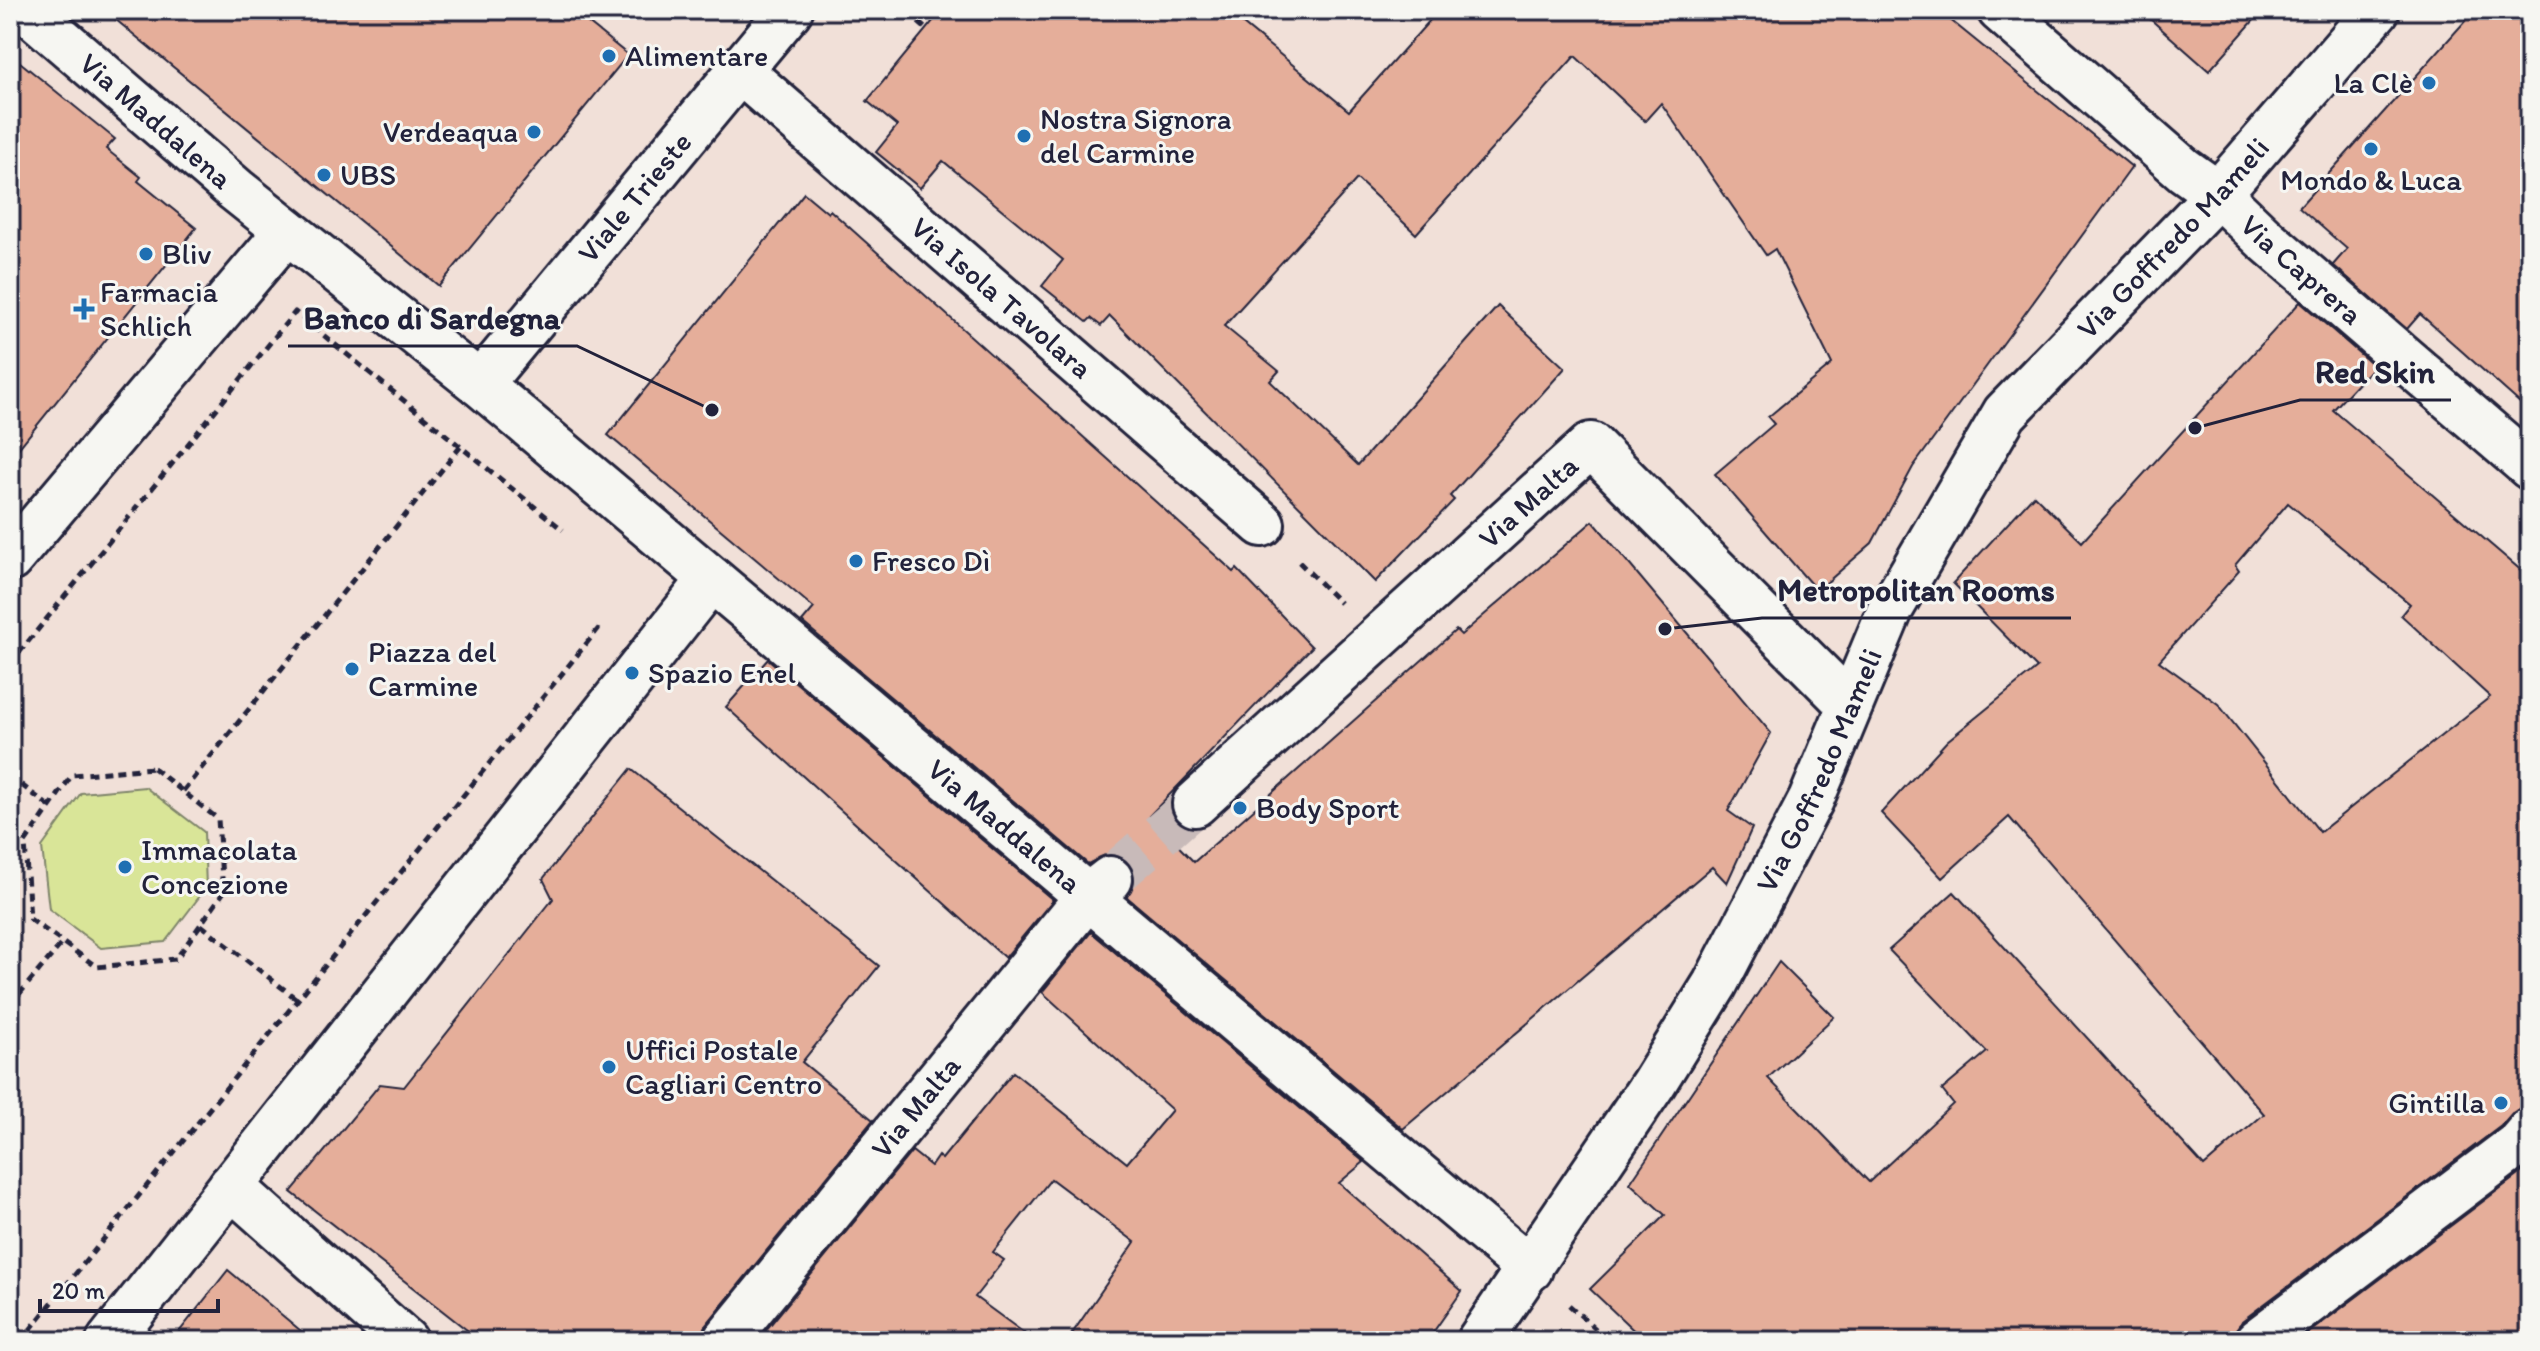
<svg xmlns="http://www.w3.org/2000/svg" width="2540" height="1351" font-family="Itim,sans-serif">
  <rect width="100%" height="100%" fill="#f1e0d8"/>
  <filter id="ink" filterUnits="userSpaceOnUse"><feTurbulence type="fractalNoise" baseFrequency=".0125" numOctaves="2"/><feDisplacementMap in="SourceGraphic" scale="16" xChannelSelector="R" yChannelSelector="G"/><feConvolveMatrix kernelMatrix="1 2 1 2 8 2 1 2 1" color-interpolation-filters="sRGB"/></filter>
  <g filter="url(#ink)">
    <polygon fill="#d9e598" stroke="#7e846a" stroke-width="2" points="145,787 204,832 206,888 165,942 101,948 49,909 42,847 81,793"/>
    <g fill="#e5ae9a" stroke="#22223b" stroke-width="2" fill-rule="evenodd">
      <polygon points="104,10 572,10 628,55 439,286"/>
      <polygon points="942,10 1226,10 1349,111 1439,10 1938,10 2132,167 1913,467 1872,543 1817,591 1715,474 1774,424 1768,417 1832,364 1775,249 1766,255 1661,103 1645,121 1575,56 1416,234 1357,179 1224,326 1279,371 1270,381 1358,465 1498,306 1565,368 1450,496 1454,500 1375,582 1110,316 1101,326 1091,318 1087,322 1042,286 1063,260 943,161 920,188 876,152 897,126 867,101"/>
      <polygon points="2140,10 2263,10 2209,71"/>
      <polygon points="2475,10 2530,10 2530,412 2420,314 2407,329 2333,265 2347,249 2299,207"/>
      <polygon points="10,54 115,139 106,149 141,177 138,181 196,228 10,459"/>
      <polygon points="804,193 828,213 830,210 1234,572 1237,569 1312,647 1149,816 1194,862 1456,630 1461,635 1593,521 1771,733 1728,811 1752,828 1727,883 1712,867 1403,1129 1127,897 1135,876 1129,863 1120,856 1107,854 1088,864 802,622 814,608 608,435"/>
      <path d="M2300 302 2374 366 2333 410 2530 578V1106L2512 1113 2501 1126 2242 1321 2233 1341H1645L1590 1289 1665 1215 1630 1183 1779 962 1834 1017 1768 1078 1869 1182 1953 1104 1942 1090 1987 1052 1889 950 1954 892 2204 1166 2264 1114 2009 817 1942 878 1881 813 1947 741 2037 668 1953 583 2034 495 2082 542ZM2288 503 2410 604 2401 615 2490 697 2320 832 2218 704 2159 661 2239 571 2235 565Z"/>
      <polygon points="768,659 1053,900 1005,958 726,707"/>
      <polygon points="631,769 879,966 802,1062 873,1120 706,1325 701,1341 481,1341 291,1192 380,1084 404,1087 553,899 543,879"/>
      <polygon points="1091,932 1364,1162 1339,1183 1462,1291 1427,1341 1067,1341 1135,1242 1051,1179 993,1252 1004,1260 975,1297 1035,1341 757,1341 912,1151 931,1166 938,1156 942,1159 1013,1072 1127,1163 1172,1110 1042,992"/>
      <polygon points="2530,1166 2530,1341 2298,1341"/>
      <polygon points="228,1270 313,1341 172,1341"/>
    </g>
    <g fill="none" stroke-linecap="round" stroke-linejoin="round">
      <polyline stroke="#c8bab9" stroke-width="44" stroke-dasharray="44 22" stroke-linecap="butt" points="1110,879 1195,804"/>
      <g stroke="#22223b" stroke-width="50">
        <polyline id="pedestrian" points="2257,1341 2518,1144 2530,1130"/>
      </g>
      <g stroke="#22223b" stroke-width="50">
        <g id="minor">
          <path id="s1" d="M2000 10 2184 170 2218 194 2265 239 2530 467"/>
          <path id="s2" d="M740 71 1262 524"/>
          <path id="s3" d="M480 384 1530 1269"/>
          <polyline points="10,559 287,231"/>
          <path id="s4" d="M1195 804 1591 445 1849 704"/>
          <polyline points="231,1186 405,1341"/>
          <polyline points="109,1341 711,579"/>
          <path id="s5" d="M725 1341 1088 896 1110 879"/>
          <path id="s6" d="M1479 1341 1653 1084 1715 984 1811 800 1890 610 2005 413 2218 194 2377 10"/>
        </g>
      </g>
      <g stroke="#22223b" stroke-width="50">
        <g id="secondary">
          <path id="s7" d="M27 10 236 190 480 384 790 10"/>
        </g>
      </g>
      <g stroke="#22223b" stroke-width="5" stroke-dasharray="8 6" stroke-linecap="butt">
        <polyline points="908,13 926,29"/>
        <polyline points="1299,562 1340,603"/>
        <polyline points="10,664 295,312 563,530"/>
        <polygon points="153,768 218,819 223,893 176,959 97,967 30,919 25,843 72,775"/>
        <polyline points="10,776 50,807"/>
        <polyline points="183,791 461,446"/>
        <polyline points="201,925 298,1000"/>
        <polyline points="10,1005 63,942"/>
        <polyline points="1569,1305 1609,1341"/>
        <polyline points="21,1341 599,628"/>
      </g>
      <use href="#pedestrian" stroke="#f6f6f2" stroke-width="44"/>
      <use href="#minor" stroke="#f6f6f2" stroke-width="44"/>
      <use href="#secondary" stroke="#f6f6f2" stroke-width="44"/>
    </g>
  </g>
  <g fill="#1f6fb2" stroke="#f6f6f2" stroke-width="3">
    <circle cx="609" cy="56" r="8"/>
    <circle cx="2429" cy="83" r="8"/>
    <circle cx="534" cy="132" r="8"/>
    <circle cx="1024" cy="136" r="8"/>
    <circle cx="2371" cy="149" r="8"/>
    <circle cx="324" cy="175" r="8"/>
    <circle cx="146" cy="254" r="8"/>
    <path d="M80 297h8v8h8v8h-8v8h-8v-8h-8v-8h8z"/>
    <circle cx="856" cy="561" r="8"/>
    <circle cx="352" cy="669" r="8"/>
    <circle cx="632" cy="673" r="8"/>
    <circle cx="1240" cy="808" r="8"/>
    <circle cx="125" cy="867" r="8"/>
    <circle cx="609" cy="1067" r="8"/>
    <circle cx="2501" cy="1103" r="8"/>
  </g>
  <g text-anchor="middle" stroke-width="6" stroke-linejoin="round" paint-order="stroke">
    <g font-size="30" fill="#22223b" stroke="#f6f6f2" text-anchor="start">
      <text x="625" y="66">Alimentare</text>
      <text x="2413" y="93" text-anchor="end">La Clè</text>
      <text x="1040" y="129">Nostra Signora<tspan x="1040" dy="34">del Carmine</tspan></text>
      <text x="518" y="142" text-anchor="end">Verdeaqua</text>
      <text x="340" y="185">UBS</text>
      <text x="2371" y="190" text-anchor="middle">Mondo &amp; Luca</text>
      <text x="162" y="264">Bliv</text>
      <text x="100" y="302">Farmacia<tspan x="100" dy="34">Schlich</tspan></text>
      <text x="872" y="571">Fresco Dì</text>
      <text x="368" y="662">Piazza del<tspan x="368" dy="34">Carmine</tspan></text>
      <text x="648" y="683">Spazio Enel</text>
      <text x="1256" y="818">Body Sport</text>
      <text x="141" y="860">Immacolata<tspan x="141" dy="34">Concezione</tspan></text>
      <text x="625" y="1060">Uffici Postale<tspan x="625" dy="34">Cagliari Centro</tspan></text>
      <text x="2485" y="1113" text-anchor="end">Gintilla</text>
    </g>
    <g font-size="30" fill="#22223b" stroke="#f6f6f2">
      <text dy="10" stroke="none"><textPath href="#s7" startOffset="170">Via Maddalena</textPath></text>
      <text dy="10" stroke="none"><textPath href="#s7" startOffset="830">Viale Trieste</textPath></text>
      <text dy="10" stroke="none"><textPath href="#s6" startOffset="1312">Via Goffredo Mameli</textPath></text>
      <text dy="10" stroke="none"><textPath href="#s1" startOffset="398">Via Caprera</textPath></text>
      <text dy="10" stroke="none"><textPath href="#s2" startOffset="346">Via Isola Tavolara</textPath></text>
      <text dy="10" stroke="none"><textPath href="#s4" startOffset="450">Via Malta</textPath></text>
      <text dy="10" stroke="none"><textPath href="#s6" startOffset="666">Via Goffredo Mameli</textPath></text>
      <text dy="10" stroke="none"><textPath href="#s3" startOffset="686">Via Maddalena</textPath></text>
      <text dy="10" stroke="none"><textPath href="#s5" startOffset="302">Via Malta</textPath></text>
    </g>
  </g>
  <path fill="none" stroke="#22223b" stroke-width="3" d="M712 410L577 346H288M2195 428L2300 400H2451M1665 629L1762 618H2071"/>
  <g fill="#22223b" stroke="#f6f6f2" stroke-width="3">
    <circle cx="712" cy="410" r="8"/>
    <circle cx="2195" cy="428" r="8"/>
    <circle cx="1665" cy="629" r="8"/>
  </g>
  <g font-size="32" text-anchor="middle" font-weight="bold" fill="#22223b" stroke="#f6f6f2" stroke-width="6" stroke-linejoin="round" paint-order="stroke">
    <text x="432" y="329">Banco di Sardegna</text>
    <text x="2375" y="383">Red Skin</text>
    <text x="1916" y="601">Metropolitan Rooms</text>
  </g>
  <rect width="2540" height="1351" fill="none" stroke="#f6f6f2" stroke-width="40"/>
  <rect x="20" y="20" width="2500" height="1311" fill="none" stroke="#22223b" stroke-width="3" filter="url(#ink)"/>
  <path d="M40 1299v12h178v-12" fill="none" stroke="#22223b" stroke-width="4"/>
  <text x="52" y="1299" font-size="24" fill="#22223b" stroke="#f6f6f2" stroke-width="6" paint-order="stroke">20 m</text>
</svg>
